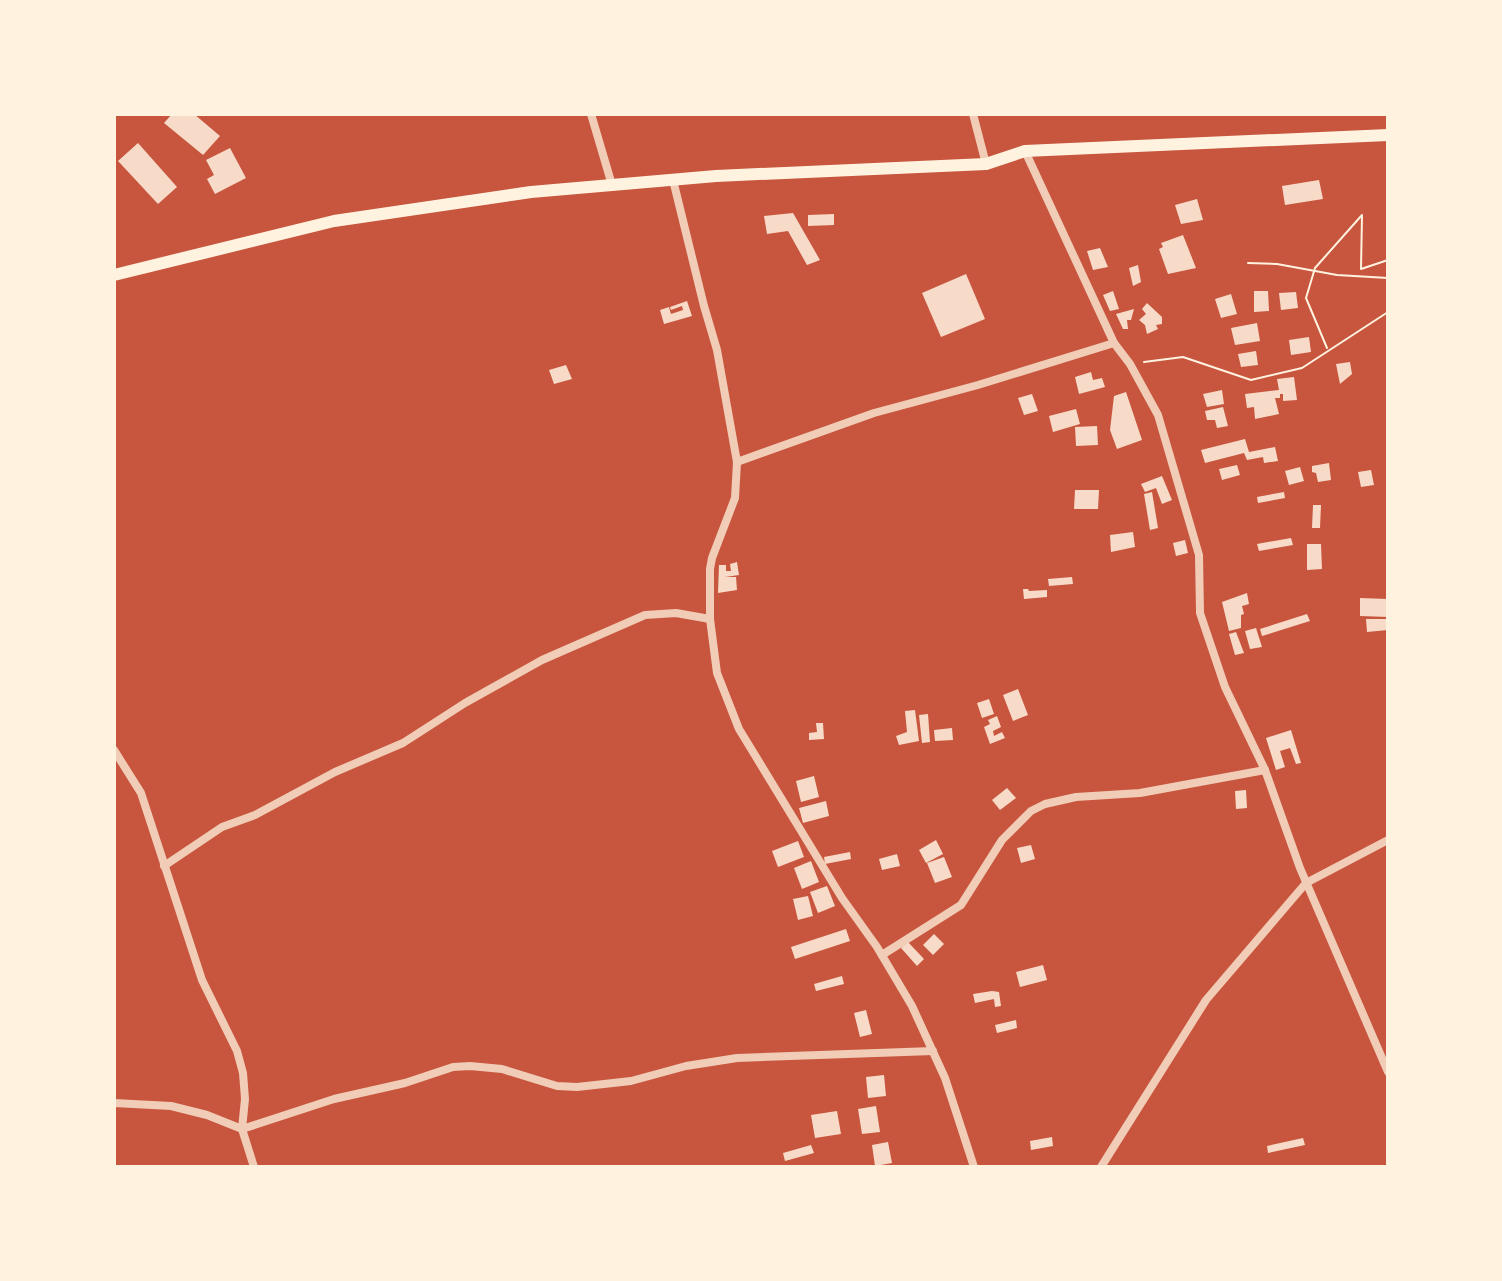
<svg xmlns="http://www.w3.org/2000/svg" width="1502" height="1281" font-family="'Noto Sans',sans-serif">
  <rect width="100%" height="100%" fill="#c8553d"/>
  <g fill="#f7dbc8">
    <polygon points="172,114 194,114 220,136 203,155 164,123"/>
    <polygon points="138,143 177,187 158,204 118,161"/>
    <polygon points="230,148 246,178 215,194 207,179 214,175 206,160"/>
    <polygon points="1319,180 1323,199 1285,205 1282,186"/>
    <polygon points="1197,199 1203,220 1181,224 1175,205"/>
    <polygon points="793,213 820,260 807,265 788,231 767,234 764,216"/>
    <polygon points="834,214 834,225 808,226 808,215"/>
    <polygon points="1183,235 1196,268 1168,274 1159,249 1163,247 1161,243"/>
    <polygon points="1100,248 1108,267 1093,270 1087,251"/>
    <polygon points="1138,265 1141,282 1133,286 1129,268"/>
    <polygon points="966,274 985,319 941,337 922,293"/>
    <polygon points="1113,291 1119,309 1110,311 1103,295"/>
    <polygon points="1254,291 1268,291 1269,311 1254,312"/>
    <polygon points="1296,292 1298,308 1281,310 1279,293"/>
    <polygon points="1231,294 1237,314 1221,318 1215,299"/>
    <polygon points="687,301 692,316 664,324 660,310 669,307 671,314 683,310 682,306 671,310 670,307"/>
    <polygon points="1147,303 1162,317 1162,324 1156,325 1158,329 1147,334 1145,325 1139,320 1146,314 1142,309"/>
    <polygon points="1134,309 1131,320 1127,320 1128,329 1123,329 1116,314"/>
    <polygon points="1257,323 1260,341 1235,345 1231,328"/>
    <polygon points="1309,337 1311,352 1291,355 1289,340"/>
    <polygon points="1256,351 1258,365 1241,367 1238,354"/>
    <polygon points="1350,362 1352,374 1340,384 1336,364"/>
    <polygon points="566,365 572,379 554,384 549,370"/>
    <polygon points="1091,372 1093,380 1102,378 1105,387 1079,394 1075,377"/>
    <polygon points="1294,377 1297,400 1283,401 1283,394 1280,394 1280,398 1275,398 1279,414 1255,419 1254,407 1247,408 1245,394 1279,390 1277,379"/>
    <polygon points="1222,390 1224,404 1207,407 1203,394"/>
    <polygon points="1126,392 1142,440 1117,449 1110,430 1114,396"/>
    <polygon points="1032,394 1038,411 1024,415 1018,398"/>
    <polygon points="1223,407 1228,426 1217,428 1215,420 1207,420 1205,411"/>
    <polygon points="1076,409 1080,424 1053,432 1049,416"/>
    <polygon points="1097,426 1098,445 1076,446 1075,427"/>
    <polygon points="1245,439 1249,452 1275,447 1278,461 1264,463 1263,457 1247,460 1244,453 1205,463 1201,450"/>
    <polygon points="1329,463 1331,480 1318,482 1316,473 1312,472 1312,466"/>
    <polygon points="1237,465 1240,475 1222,480 1219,469"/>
    <polygon points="1300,467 1304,481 1289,485 1285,471"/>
    <polygon points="1371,470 1374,485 1361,487 1358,472"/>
    <polygon points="1162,476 1172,500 1162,504 1156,488 1145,492 1141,484"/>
    <polygon points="1075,490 1099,490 1098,509 1074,509"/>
    <polygon points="1152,492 1158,528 1150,530 1144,494"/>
    <polygon points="1284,492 1285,498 1258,503 1257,497"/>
    <polygon points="1313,505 1321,505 1320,528 1312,528"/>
    <polygon points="1133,532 1135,547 1111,552 1110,535"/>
    <polygon points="1291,538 1293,545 1259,551 1257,544"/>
    <polygon points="1185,540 1188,553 1176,556 1173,543"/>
    <polygon points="1307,544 1321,544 1322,569 1307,570"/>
    <polygon points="737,562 739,575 725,577 736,577 737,590 718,593 719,565 726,565 726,571 731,571 730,564"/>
    <polygon points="1072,577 1073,584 1049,586 1048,579"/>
    <polygon points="1023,589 1028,589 1029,591 1047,590 1047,597 1024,599"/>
    <polygon points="1247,593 1249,604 1242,606 1244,614 1241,615 1241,628 1229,631 1222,602"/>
    <polygon points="1360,598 1388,599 1388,617 1360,616"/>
    <polygon points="1307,614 1310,621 1262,636 1260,629"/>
    <polygon points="1366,619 1388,619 1388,630 1367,632"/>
    <polygon points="1256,628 1262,647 1250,649 1245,631"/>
    <polygon points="1236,632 1244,653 1235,655 1229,634"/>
    <polygon points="1018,689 1028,715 1013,721 1003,695"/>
    <polygon points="989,699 994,714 982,718 977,703"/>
    <polygon points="915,710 919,741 899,745 896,736 907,732 905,711"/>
    <polygon points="928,714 930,742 922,743 919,715"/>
    <polygon points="997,716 1001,727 993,731 994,736 1002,732 1005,738 990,744 984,727 990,724 988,720"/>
    <polygon points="816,723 823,723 824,739 809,740 809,733 817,732"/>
    <polygon points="952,728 953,740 935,741 934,730"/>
    <polygon points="1291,730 1301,763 1296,764 1290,748 1280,751 1285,767 1276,770 1266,738"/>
    <polygon points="814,776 819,797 801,802 796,781"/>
    <polygon points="1007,788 1016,798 1000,810 992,800"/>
    <polygon points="1246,790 1247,808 1236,809 1235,791"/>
    <polygon points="826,801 829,816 803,823 799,808"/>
    <polygon points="936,840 943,854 926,863 919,850"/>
    <polygon points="798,841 804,857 778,867 772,851"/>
    <polygon points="1031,845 1035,859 1021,863 1017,848"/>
    <polygon points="850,852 851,859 825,864 824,857"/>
    <polygon points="897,854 900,866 882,870 879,859"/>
    <polygon points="944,857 952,877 935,883 927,863"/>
    <polygon points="811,861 819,882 802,889 794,868"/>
    <polygon points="827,886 835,906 818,913 810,892"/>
    <polygon points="808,896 813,916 798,920 793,899"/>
    <polygon points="846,929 850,941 795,959 791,947"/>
    <polygon points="934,934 944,944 933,955 923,945"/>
    <polygon points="908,942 924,959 917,966 901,948"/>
    <polygon points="1043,965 1047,980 1020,987 1016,972"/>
    <polygon points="842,976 844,984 816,991 814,984"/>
    <polygon points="992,991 999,992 1001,1006 995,1007 994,999 975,1003 973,994"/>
    <polygon points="866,1010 872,1034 860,1037 854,1013"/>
    <polygon points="1016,1020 1017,1028 997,1033 995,1025"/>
    <polygon points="884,1075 886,1096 868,1098 866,1077"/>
    <polygon points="876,1106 880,1132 862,1134 858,1109"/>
    <polygon points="837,1111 841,1134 815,1138 811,1115"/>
    <polygon points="1052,1137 1053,1146 1031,1150 1030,1141"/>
    <polygon points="1303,1138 1305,1145 1268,1153 1267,1146"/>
    <polygon points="888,1142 892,1163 875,1166 872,1145"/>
    <polygon points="811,1145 814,1153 785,1161 783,1153"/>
  </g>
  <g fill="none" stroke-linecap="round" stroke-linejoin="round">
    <g stroke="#fff3e0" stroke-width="2">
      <polyline points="1248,263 1277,264 1337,275 1388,278"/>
      <polyline points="1327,348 1306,298 1315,268 1362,215 1361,269 1388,260"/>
      <polyline points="1144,362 1183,357 1251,380 1302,368 1388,312"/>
    </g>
    <g stroke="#f1ccb7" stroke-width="8">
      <polyline points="591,114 612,185"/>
      <polyline points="973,114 986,164"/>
      <polyline points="1025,151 1114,343 1130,364 1158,415 1199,555 1200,613 1225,687 1265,770 1300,868 1388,1072"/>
      <polyline points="673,180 704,306 717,350 737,462 735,498 712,558 710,569 710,619 717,673 739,729 842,898 877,947 912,1006 945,1078 974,1167"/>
      <polyline points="737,462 874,413 978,385 1114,343"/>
      <polyline points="114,750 141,793 202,980 237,1051 243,1073 245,1099 242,1129 254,1167"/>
      <polyline points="164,866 222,827 255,815 335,772 403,743 465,703 542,660 645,615 676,613 710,619"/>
      <polyline points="882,955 961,905 1002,840 1031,811 1045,804 1076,797 1140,793 1265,770"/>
      <polyline points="114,1103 171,1106 207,1115 242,1129 334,1099 405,1083 453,1067 470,1066 502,1069 557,1086 577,1087 631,1081 686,1066 737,1058 933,1051"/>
      <polyline points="1101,1167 1206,1000 1306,883 1388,840"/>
    </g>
    <polyline stroke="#fff3e0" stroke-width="12" points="114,275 334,221 531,192 716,176 986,164 1025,151 1388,135"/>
  </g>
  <rect width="1502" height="1281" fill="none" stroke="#fff3e0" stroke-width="232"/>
</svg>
